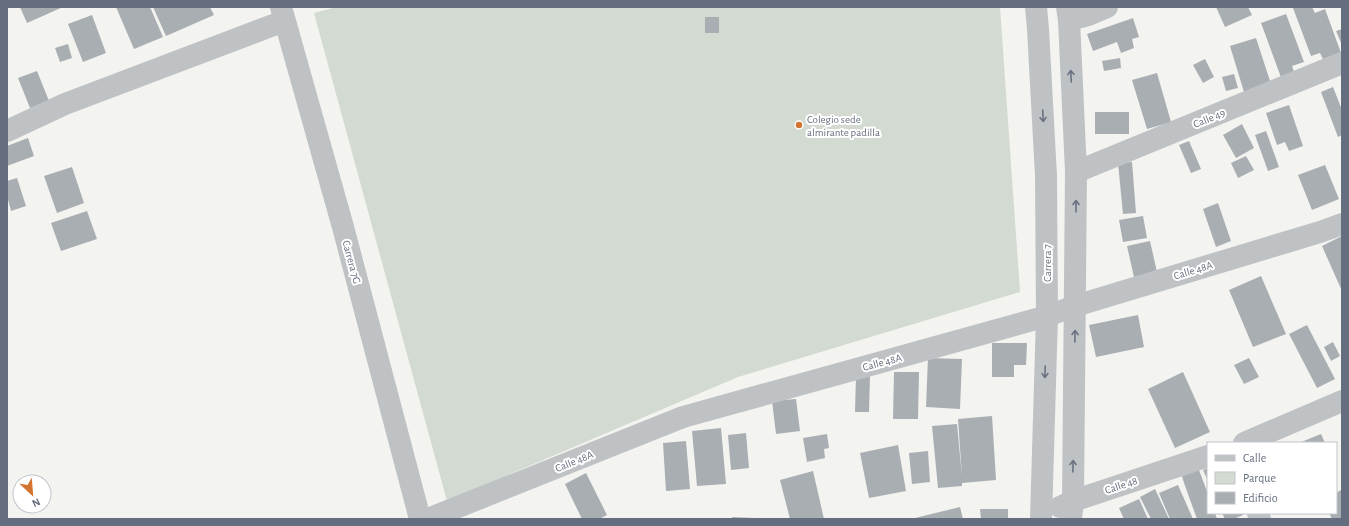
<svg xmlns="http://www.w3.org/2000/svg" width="1349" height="526" font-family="'Alegreya Sans',sans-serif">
  <rect width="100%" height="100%" fill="#f3f3f0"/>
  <polygon fill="#d3dad1" points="337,7 1000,7 1020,292 738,377 447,501 314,13"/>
  <g fill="#a9aeb3">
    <polygon points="20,7 63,7 27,23"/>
    <polygon points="116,7 150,7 163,37 134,49"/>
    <polygon points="153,7 210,7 214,15 166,36"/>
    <polygon points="1216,7 1248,7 1252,15 1225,27"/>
    <polygon points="1296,7 1312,7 1315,13 1325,9 1341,53 1323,59 1320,53 1311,56 1293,8"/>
    <polygon points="1286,14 1304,62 1292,66 1295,75 1282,80 1261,23"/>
    <polygon points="92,15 106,53 83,62 68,24"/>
    <rect x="705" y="17" width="14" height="16"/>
    <polygon points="1133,18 1139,37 1132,39 1134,48 1121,53 1117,42 1093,51 1087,34"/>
    <polygon points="1342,29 1342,45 1336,31"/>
    <polygon points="1256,38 1271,84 1244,92 1230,46"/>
    <polygon points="68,44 72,58 60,62 55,48"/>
    <polygon points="1120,58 1121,68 1104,71 1102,61"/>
    <polygon points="1205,59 1214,77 1203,83 1193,65"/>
    <polygon points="37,71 49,101 30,108 18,78"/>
    <polygon points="1157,73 1171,122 1147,129 1132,80"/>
    <polygon points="1234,74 1238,88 1226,91 1222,77"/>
    <polygon points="1333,87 1342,110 1342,135 1338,137 1321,92"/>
    <polygon points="1289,105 1303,146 1289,151 1285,142 1277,145 1266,113"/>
    <rect x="1095" y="112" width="34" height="22"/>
    <polygon points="1242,124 1254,148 1236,158 1223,135"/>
    <polygon points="1266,131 1279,167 1268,171 1255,135"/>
    <polygon points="28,138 34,156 7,166 7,146"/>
    <polygon points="1189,141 1201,169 1191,173 1179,145"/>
    <polygon points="1246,156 1254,170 1238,178 1231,163"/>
    <polygon points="1132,162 1136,213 1123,214 1118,163"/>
    <polygon points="1325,165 1339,199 1312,210 1298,175"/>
    <polygon points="72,167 84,203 57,213 44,176"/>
    <polygon points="17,178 26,206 11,211 7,196 7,181"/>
    <polygon points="1218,203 1231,241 1216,247 1203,209"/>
    <polygon points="87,211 97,239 61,251 51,223"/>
    <polygon points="1143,216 1147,238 1123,242 1119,220"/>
    <polygon points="1342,236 1342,291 1322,246"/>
    <polygon points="1150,241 1157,272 1134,277 1127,246"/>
    <polygon points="1261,276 1286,334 1253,347 1229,290"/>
    <polygon points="1138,315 1144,347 1096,357 1089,325"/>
    <polygon points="1307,325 1335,379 1317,388 1289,334"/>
    <polygon points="1333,342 1340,356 1331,361 1324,347"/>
    <polygon points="992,343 1027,343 1026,365 1014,365 1014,377 992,377"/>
    <polygon points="928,358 962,359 960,409 926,407"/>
    <polygon points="1249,358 1259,377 1244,384 1234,365"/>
    <polygon points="894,372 919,372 918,419 893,419"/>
    <polygon points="1183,372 1210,432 1175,448 1148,389"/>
    <polygon points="856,376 870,376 869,412 855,412"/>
    <polygon points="796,399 800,431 776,434 772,401"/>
    <polygon points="992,416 996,480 962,483 962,486 938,488 932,426 957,424 962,477 958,419"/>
    <polygon points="721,428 726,484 697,486 692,431"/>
    <polygon points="746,433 749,468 731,470 728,435"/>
    <polygon points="827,434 829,448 824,449 825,458 807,462 803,438"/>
    <polygon points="1321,434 1325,443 1299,443"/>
    <polygon points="686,441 690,489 666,491 663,443"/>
    <polygon points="898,445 906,491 869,498 860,453"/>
    <polygon points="928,451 930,482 912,484 909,453"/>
    <polygon points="1208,468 1208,481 1203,470"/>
    <polygon points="1199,470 1208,494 1208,513 1215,513 1217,519 1197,519 1184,483 1182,476"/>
    <polygon points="813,471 824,519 790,519 780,480"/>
    <polygon points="586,473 607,515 599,519 582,519 565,484"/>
    <polygon points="1178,485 1193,519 1170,519 1159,493"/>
    <polygon points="1155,489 1169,519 1151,519 1140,497"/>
    <polygon points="1341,490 1342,519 1332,519 1329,513 1336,513 1336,493"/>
    <polygon points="1139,499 1148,519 1124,519 1119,508"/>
    <polygon points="960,507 963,519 915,519 915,518"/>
    <polygon points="980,509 1008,509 1008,519 981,519"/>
    <polygon points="1222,513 1242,513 1243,515 1234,519 1225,519"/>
    <polygon points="732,517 755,518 755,519 732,519"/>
  </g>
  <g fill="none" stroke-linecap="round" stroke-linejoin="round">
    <g stroke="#bfc2c5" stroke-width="22">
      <polyline points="281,7 343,227 420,519"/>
      <polyline points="1036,7 1038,29 1046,176 1047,316 1041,519"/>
      <polyline points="1067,7 1069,20 1076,172 1073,501 1071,519"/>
      <polyline points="1069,20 1088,15 1107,7"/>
      <polyline points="7,131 65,104 284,21"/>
      <polyline points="1076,172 1342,63"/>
      <polyline points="1244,443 1342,401"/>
      <polyline points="1060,507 1073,501 1208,456"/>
      <polyline points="1258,513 1260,519"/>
      <polyline points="428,519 683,417 1047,316 1075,306 1320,232 1342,224"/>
    </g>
  </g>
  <defs><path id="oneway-shaft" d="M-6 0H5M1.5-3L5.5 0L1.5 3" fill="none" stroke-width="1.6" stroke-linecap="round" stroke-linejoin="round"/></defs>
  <g stroke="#6a7282">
    <use href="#oneway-shaft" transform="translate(1071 76) rotate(-93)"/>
    <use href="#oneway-shaft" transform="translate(1043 116) rotate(87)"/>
    <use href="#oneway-shaft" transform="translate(1076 206) rotate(-90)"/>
    <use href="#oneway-shaft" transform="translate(1075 336) rotate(-89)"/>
    <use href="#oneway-shaft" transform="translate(1045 372) rotate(92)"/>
    <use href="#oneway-shaft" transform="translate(1073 466) rotate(-89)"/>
  </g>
  <circle fill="#d37530" stroke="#fff" stroke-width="1.5" cx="799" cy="125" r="4"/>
  <g text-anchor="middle" stroke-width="4" stroke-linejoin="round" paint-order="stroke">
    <g font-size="11" fill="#656e7e" stroke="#fff">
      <text transform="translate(1209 118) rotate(-22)" y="4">Calle 49</text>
      <text transform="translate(352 262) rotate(75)" y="4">Carrera 7G</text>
      <text transform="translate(1047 263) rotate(-90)" y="4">Carrera 7</text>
      <text transform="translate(1193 270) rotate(-17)" y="4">Calle 48A</text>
      <text transform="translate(882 362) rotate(-15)" y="4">Calle 48A</text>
      <text transform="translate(574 461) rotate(-22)" y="4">Calle 48A</text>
      <text transform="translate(1121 485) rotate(-18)" y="4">Calle 48</text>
    </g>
    <g font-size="11" fill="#656e7e" stroke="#fff" text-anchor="start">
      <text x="807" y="123">Colegio sede<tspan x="807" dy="13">almirante padilla</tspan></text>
    </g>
  </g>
  <rect width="1349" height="526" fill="none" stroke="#656e7e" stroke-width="16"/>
  <rect x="1207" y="442" width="130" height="72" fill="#ffffff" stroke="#c1c5cb"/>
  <rect x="1215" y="455" width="20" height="6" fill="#bfc2c5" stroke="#c1c5cb"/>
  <text x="1243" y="462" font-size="12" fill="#656e7e">Calle</text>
  <rect x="1215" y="472" width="20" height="12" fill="#d3dad1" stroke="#c1c5cb"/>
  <text x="1243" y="482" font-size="12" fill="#656e7e">Parque</text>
  <rect x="1215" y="492" width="20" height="12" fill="#a9aeb3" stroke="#c1c5cb"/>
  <text x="1243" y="502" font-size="12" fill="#656e7e">Edificio</text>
  <g transform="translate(32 494) rotate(154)"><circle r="19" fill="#ffffff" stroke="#c1c5cb"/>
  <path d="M0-3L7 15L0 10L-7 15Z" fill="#d37530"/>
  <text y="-6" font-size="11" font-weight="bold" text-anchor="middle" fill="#656e7e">N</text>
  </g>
</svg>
